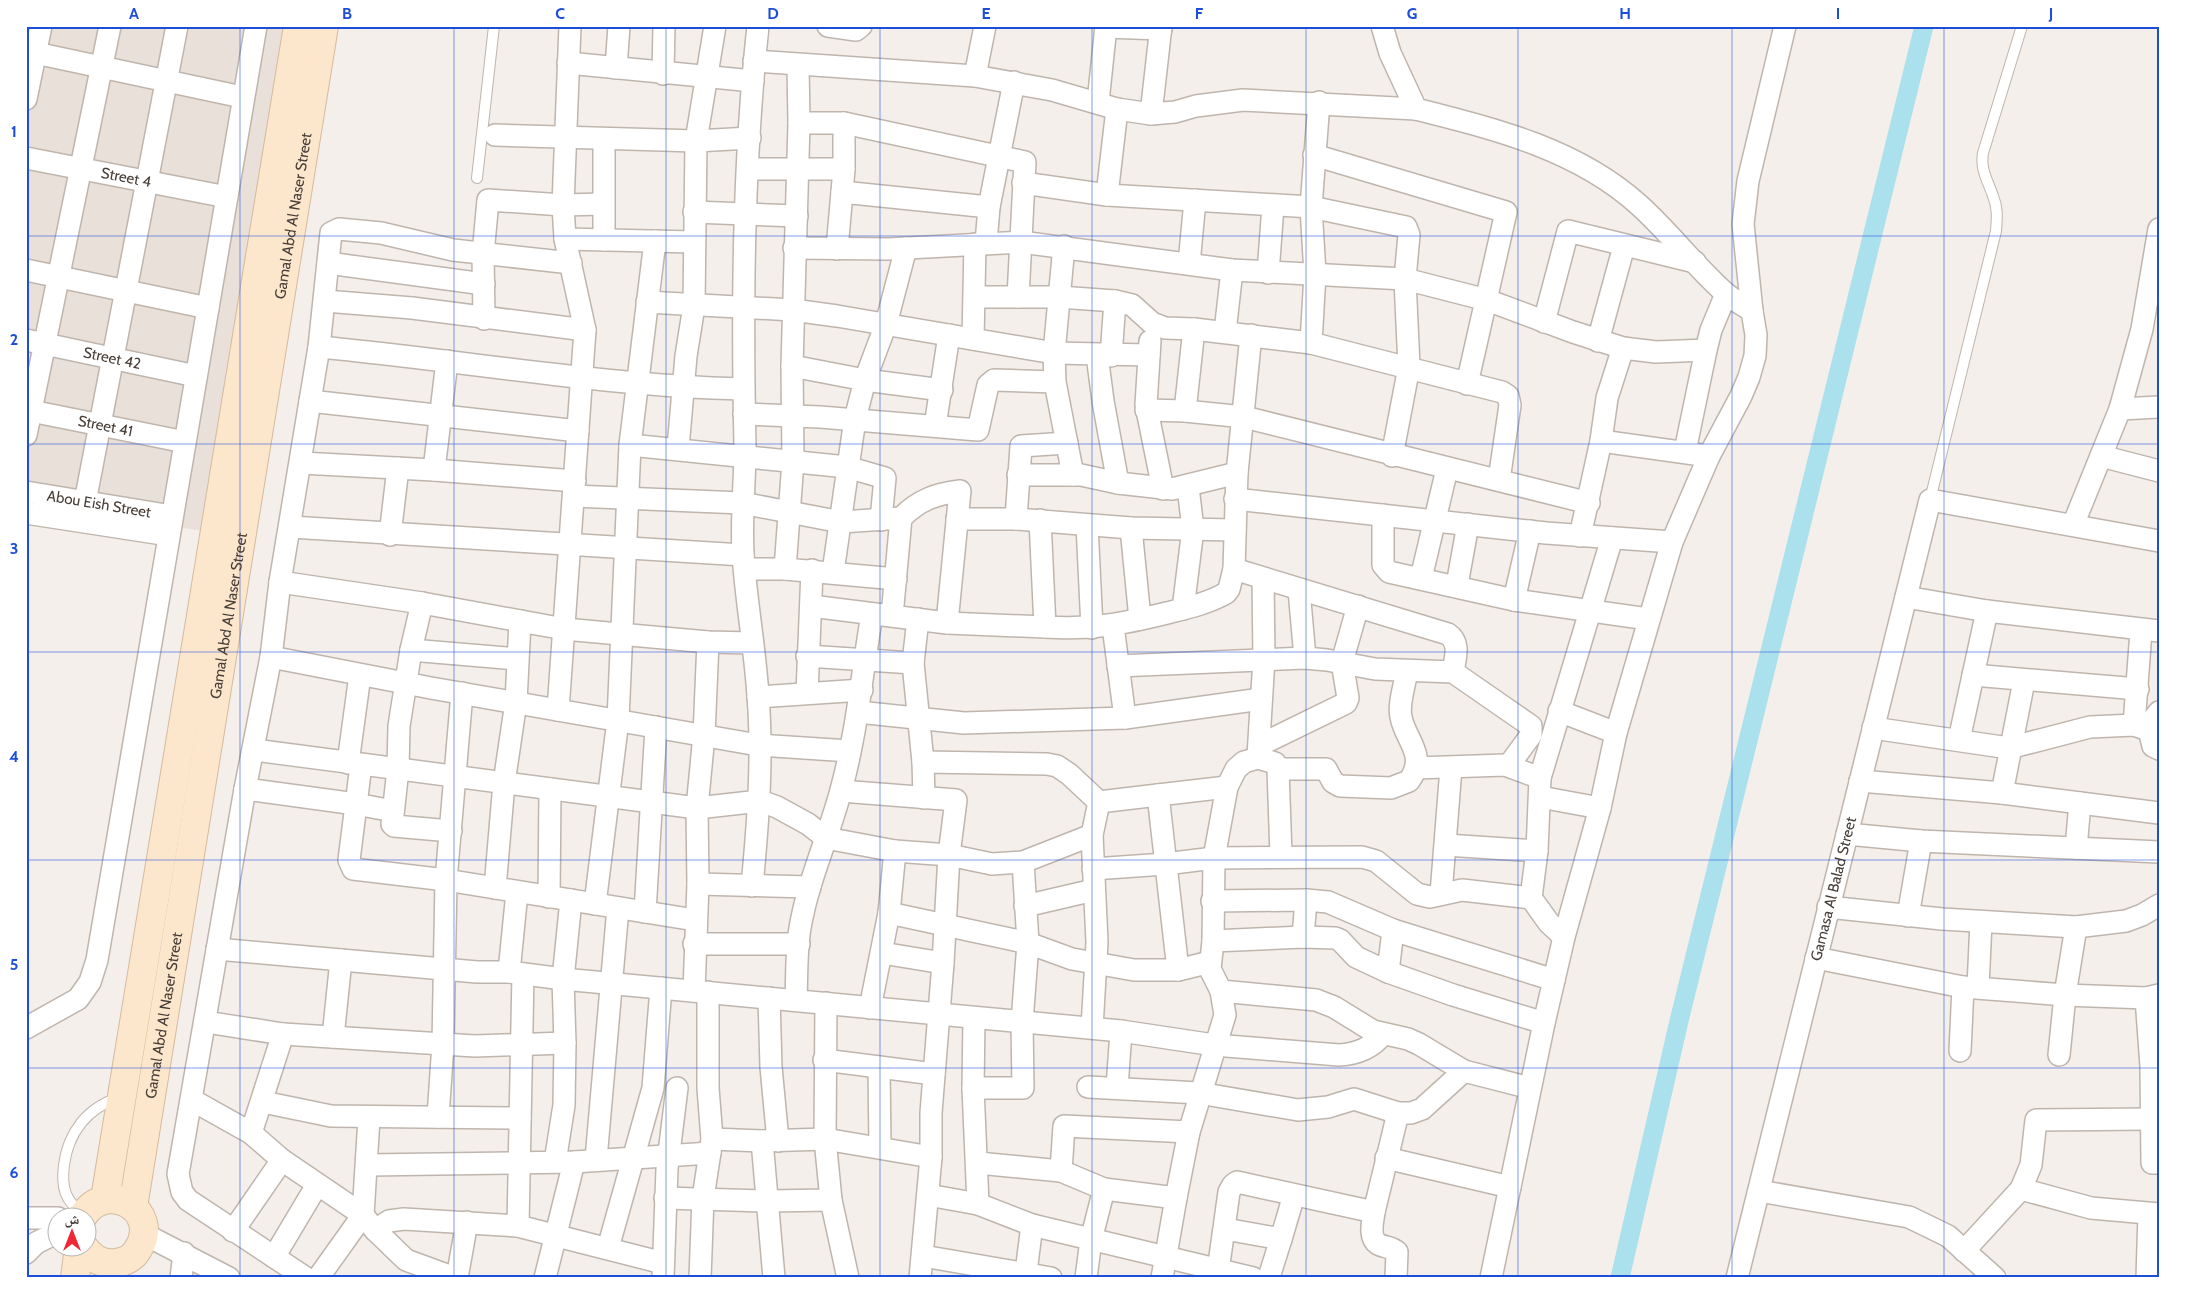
<svg xmlns="http://www.w3.org/2000/svg" width="2185" height="1304" font-family="Cabin,'Noto Naskh Arabic',sans-serif">
  <rect width="100%" height="100%" fill="#f4efea"/>
  <polygon fill="#e8e0d9" points="26,26 310,26 228,535 26,503"/>
  <g fill="none" stroke-linecap="round" stroke-linejoin="round">
    <polyline stroke="#aae1ed" stroke-width="19" points="1620,1278 1679,1021 1924,26"/>
    <g stroke="#bfb5ad" stroke-width="12">
      <g id="service">
        <polyline points="477,178 494,26"/>
        <path d="M1930 500 1996 231C1997 218 1998 208 1993 196 1988 181 1980 170 1983 153L2022 26"/>
        <path d="M84 1214C65 1202 61 1187 64 1165 68 1133 87 1108 118 1098"/>
      </g>
    </g>
    <g stroke="#bfb5ad" stroke-width="24">
      <g id="minor">
        <polyline points="828,26 856,30 861,26"/>
        <path d="M1382 26 1390 53 1416 109C1495 129 1577 149 1639 205 1669 232 1694 265 1724 292 1733 300 1743 305 1752 311L1756 335 1755 356 1749 377 1741 396 1709 456 1672 542 1616 733 1600 808 1564 937 1544 1023 1491 1278"/>
        <polyline points="1106,27 1161,29"/>
        <polyline points="26,51 242,97"/>
        <polyline points="754,61 975,76 1052,90 1117,109 1151,114 1175,112 1196,106 1243,100 1416,109"/>
        <polyline points="568,63 753,81"/>
        <polyline points="798,65 799,123 792,366 793,461 785,569 896,579"/>
        <polyline points="616,68 619,26"/>
        <polyline points="663,74 664,26"/>
        <polyline points="975,76 985,26"/>
        <polyline points="26,99 41,26"/>
        <polyline points="1098,102 1106,26"/>
        <polyline points="1151,114 1161,26"/>
        <polyline points="799,123 844,123 1025,162 1018,297"/>
        <polyline points="495,135 696,141 750,138"/>
        <polyline points="604,139 604,240"/>
        <polyline points="1314,155 1506,212 1467,384"/>
        <path id="s1" d="M26 158 227 197"/>
        <polyline points="749,169 844,169"/>
        <polyline points="1023,183 1107,195 1311,207 1406,227 1409,235 1405,279 1409,367 1392,456"/>
        <polyline points="842,192 989,207"/>
        <polyline points="1107,195 1117,109"/>
        <polyline points="694,212 797,216"/>
        <polyline points="565,239 694,242"/>
        <polyline points="986,243 989,207 1014,82"/>
        <polyline points="1064,246 1054,353 1055,382 1073,475"/>
        <polyline points="794,248 889,249 1021,242 1232,270 1405,279 1487,300 1573,332 1623,348 1656,352 1706,350 1711,330 1726,294"/>
        <polyline points="837,249 844,169 844,123"/>
        <polyline points="328,263 484,284"/>
        <polyline points="1189,264 1195,200"/>
        <polyline points="26,270 208,308"/>
        <polyline points="1268,273 1273,206"/>
        <polyline points="975,297 1059,297 1115,301 1132,305 1152,323 1165,328 1194,329 1311,343 1502,392 1508,396 1510,405 1499,480"/>
        <polyline points="325,301 412,308 585,330"/>
        <polyline points="647,302 793,310 837,316 1054,353 1149,355"/>
        <polyline points="1752,311 1743,224 1748,181 1785,26"/>
        <polyline points="484,319 483,254 488,200 563,205 603,204"/>
        <polyline points="1544,322 1568,231 1695,262"/>
        <polyline points="1194,329 1185,411 1244,417 1589,503"/>
        <polyline points="1225,332 1232,270"/>
        <path d="M1251 335 1237 473 1234 569 1448 634C1461 643 1455 658 1453 672"/>
        <polyline points="973,339 975,244"/>
        <path id="s2" d="M26 340 196 376"/>
        <polyline points="1150,341 1146,405 1163,489"/>
        <polyline points="1598,341 1624,246"/>
        <polyline points="1311,343 1315,274 1311,207 1319,102"/>
        <path d="M319 347C461 360 601 386 743 389"/>
        <polyline points="1097,355 1103,401 1118,483"/>
        <polyline points="1111,356 1115,301"/>
        <polyline points="792,366 865,380 942,390"/>
        <polyline points="310,401 578,431"/>
        <polyline points="2120,409 2159,407"/>
        <path id="s3" d="M26 410 185 442"/>
        <polyline points="1146,410 1185,411"/>
        <polyline points="744,414 820,417 978,430 988,385 994,380 1055,382"/>
        <polyline points="935,426 949,335"/>
        <polyline points="26,435 110,26"/>
        <polyline points="1601,441 1709,456"/>
        <polyline points="630,445 847,467 885,478 881,520"/>
        <polyline points="678,448 686,356 694,306 696,141 715,26"/>
        <polyline points="1685,451 1706,350"/>
        <polyline points="2101,456 2159,471"/>
        <polyline points="301,463 434,470 447,361"/>
        <polyline points="434,470 575,481"/>
        <polyline points="1018,475 1081,475 1118,483 1172,489 1237,473"/>
        <path id="s4" d="M26 492 172 516"/>
        <polyline points="574,496 742,503 841,522 901,518"/>
        <polyline points="1235,499 1546,533 1672,542"/>
        <polyline points="85,502 177,26"/>
        <polyline points="26,513 169,535"/>
        <polyline points="1383,515 1383,565 1389,572 1514,600 1648,619"/>
        <polyline points="957,519 1016,519 1131,528 1235,530"/>
        <polyline points="1016,519 1021,446 1067,443"/>
        <path d="M1040 520 1045 627C1092 630 1122 624 1167 613 1187 608 1209 603 1226 593L1229 589 1234 569"/>
        <polyline points="1087,525 1092,628"/>
        <polyline points="2073,525 2120,409 2142,329 2159,229"/>
        <polyline points="291,527 743,555"/>
        <polyline points="1131,528 1140,619"/>
        <polyline points="390,535 398,468"/>
        <polyline points="1580,536 1601,441 1607,398 1623,348"/>
        <polyline points="745,569 785,569"/>
        <polyline points="833,572 855,419 865,380 886,324 906,248"/>
        <polyline points="1421,578 1447,469"/>
        <polyline points="280,582 422,603 564,629 708,642 752,643"/>
        <polyline points="1457,585 1468,524"/>
        <polyline points="1299,590 1305,658"/>
        <polyline points="1906,597 1987,611 2159,631"/>
        <polyline points="1514,600 1530,531"/>
        <polyline points="422,603 411,650 399,726 398,769 392,824 394,826 451,831"/>
        <path d="M811 606 947 623 960 491C935 494 919 500 901 518L892 616"/>
        <polyline points="1183,609 1193,529 1188,487"/>
        <polyline points="918,619 913,663 923,762 924,798"/>
        <polyline points="947,623 1045,627"/>
        <polyline points="1113,626 1125,718"/>
        <polyline points="411,650 517,659"/>
        <polyline points="807,656 913,663"/>
        <polyline points="271,657 431,688 758,745 850,751"/>
        <polyline points="1118,666 1305,658 1327,660 1375,669 1453,672 1531,726 1531,735 1509,765"/>
        <polyline points="1973,675 2138,689"/>
        <polyline points="807,693 812,570"/>
        <polyline points="758,697 862,690"/>
        <polyline points="558,710 585,330 565,239 563,205 570,26"/>
        <polyline points="1559,711 1616,733"/>
        <polyline points="858,712 964,723 1125,718 1261,699"/>
        <polyline points="2134,725 2141,631"/>
        <polyline points="1873,728 2009,748 2090,727 2134,725 2149,730 2153,746 2159,749"/>
        <polyline points="2146,728 2159,712"/>
        <polyline points="1959,740 1987,611"/>
        <polyline points="1260,745 1346,703 1348,698 1342,662 1358,606"/>
        <polyline points="254,750 697,808 760,801 777,807 808,824 826,838 895,851 949,855 992,864 1023,862 1092,835"/>
        <polyline points="1258,756 1264,659 1263,579"/>
        <polyline points="923,762 1047,764 1057,766 1069,774 1099,802"/>
        <polyline points="348,763 360,675"/>
        <polyline points="361,765 349,860 353,869 446,880 695,920"/>
        <polyline points="1416,768 1505,765 1540,778"/>
        <path d="M1278 769H1326L1333 782 1340 786 1391 788 1409 781C1428 755 1405 740 1401 717 1398 704 1405 684 1407 671"/>
        <polyline points="1860,781 2002,793 2159,813"/>
        <polyline points="245,789 356,804 393,811"/>
        <polyline points="841,791 956,800 949,855 943,963 931,1113 931,1157 920,1278"/>
        <polyline points="2002,793 2024,681"/>
        <polyline points="1540,797 1600,808"/>
        <polyline points="1099,802 1158,795"/>
        <polyline points="1847,834 1921,841 2159,852"/>
        <polyline points="1446,845 1537,851"/>
        <polyline points="2076,848 2080,803"/>
        <polyline points="1093,869 1165,864 1214,858 1362,857 1376,861 1417,894 1430,897 1462,890 1531,898 1549,923 1564,937"/>
        <polyline points="698,884 810,887"/>
        <path d="M752 886C758 823 763 759 758 696 755 648 746 601 743 554 741 517 745 482 745 446 742 306 743 165 758 26"/>
        <polyline points="495,888 504,783 516,702 520,621"/>
        <polyline points="1441,894 1451,768"/>
        <polyline points="549,897 550,789"/>
        <polyline points="1531,898 1537,851 1540,778 1612,538"/>
        <polyline points="1212,901 1306,900 1328,902 1393,930 1554,980"/>
        <polyline points="595,904 618,720 630,445 655,241"/>
        <polyline points="1025,906 1094,890"/>
        <polyline points="1828,907 1942,919 2076,927 2126,921 2142,915 2159,905"/>
        <polyline points="645,912 656,727"/>
        <polyline points="889,913 1028,943 1072,959 1134,970 1178,970 1210,962"/>
        <polyline points="1908,916 1921,841"/>
        <polyline points="1303,937 1306,900"/>
        <polyline points="1213,941 1303,937 1335,938 1340,940 1356,957 1388,972 1453,995 1544,1023"/>
        <polyline points="694,944 799,944"/>
        <path d="M217 949 477 972H509L563 979 1121 1031 1214 1045 1339 1055C1357 1054 1372 1048 1383 1034"/>
        <polyline points="882,953 943,963"/>
        <polyline points="1816,958 1963,987 2065,995 2146,998 2159,995"/>
        <polyline points="1178,970 1158,795 1227,787"/>
        <polyline points="509,972 517,892"/>
        <polyline points="1388,972 1393,930"/>
        <polyline points="1978,987 1981,922"/>
        <polyline points="694,991 698,884 697,808 704,735 708,642"/>
        <polyline points="1221,991 1316,1000 1334,1007 1373,1031 1408,1039 1419,1044 1464,1071 1530,1088"/>
        <polyline points="769,998 771,1067 778,1141"/>
        <polyline points="2146,998 2151,1066 2152,1163 2159,1163"/>
        <path d="M796 1000C797 976 796 951 800 928 808 880 829 836 841 790 857 732 862 673 872 614"/>
        <polyline points="826,1003 825,1139 831,1200 848,1278"/>
        <polyline points="870,1008 889,913 895,851"/>
        <polyline points="974,1018 973,1088 978,1204"/>
        <polyline points="206,1022 283,1034 475,1046 565,1043"/>
        <polyline points="26,1028 78,999 90,982 97,960 256,26"/>
        <polyline points="1092,1028 1097,942 1092,835 1099,802"/>
        <polyline points="333,1037 341,960"/>
        <polyline points="1960,1051 1963,987"/>
        <polyline points="2059,1055 2065,995 2076,927"/>
        <polyline points="824,1060 934,1074"/>
        <polyline points="879,1067 880,1147"/>
        <polyline points="1088,1087 1199,1093 1298,1110 1328,1107 1354,1099 1398,1113 1411,1113 1422,1109 1464,1071"/>
        <polyline points="973,1088 1023,1088 1022,1022 1028,943 1023,862"/>
        <polyline points="1117,1088 1121,1031"/>
        <polyline points="192,1100 251,1133 282,1160 363,1215 375,1230 406,1260 455,1278"/>
        <polyline points="263,1102 331,1116 520,1118"/>
        <polyline points="438,1117 443,1044 446,880 462,693"/>
        <polyline points="251,1133 283,1034"/>
        <polyline points="712,1139 762,1141 825,1139 931,1157"/>
        <polyline points="762,1141 774,1278"/>
        <polyline points="1386,1158 1510,1187"/>
        <polyline points="596,1159 618,908"/>
        <polyline points="555,1162 564,1105 565,1043 563,979 571,900"/>
        <polyline points="978,1163 1061,1171 1104,1189 1176,1198 1162,1278"/>
        <polyline points="368,1165 574,1162 710,1153"/>
        <polyline points="1061,1171 1064,1126 1189,1132"/>
        <polyline points="2021,1189 2031,1165 2036,1120 2152,1119"/>
        <polyline points="1759,1191 1909,1217 1948,1236 1995,1278"/>
        <polyline points="928,1195 978,1204 1032,1225 1253,1278"/>
        <polyline points="665,1198 768,1201 831,1200"/>
        <polyline points="1176,1198 1189,1132 1225,1015 1221,991 1210,969 1213,941 1214,858 1227,787 1236,769 1244,762 1258,758 1275,763 1278,769 1281,856"/>
        <path d="M1374 1212C1373 1221 1368 1237 1378 1244 1385 1248 1391 1246 1397 1252L1396 1278"/>
        <polyline points="26,1218 58,1218"/>
        <polyline points="518,1226 523,974"/>
        <polyline points="1225,1229 1281,1239 1269,1277"/>
        <polyline points="375,1230 389,1221 404,1219 518,1226 663,1263"/>
        <polyline points="233,1231 282,1160"/>
        <polyline points="144,1234 229,1278"/>
        <polyline points="1281,1239 1294,1195"/>
        <polyline points="608,1248 653,1088 661,988"/>
        <polyline points="1964,1251 2021,1189 2091,1208 2159,1214"/>
        <polyline points="26,1253 36,1243 58,1232"/>
        <polyline points="923,1256 1051,1278"/>
        <polyline points="274,1257 317,1185"/>
        <polyline points="1218,1271 1229,1192 1233,1185 1237,1182 1374,1212 1398,1113"/>
        <polyline points="1026,1272 1032,1225"/>
        <polyline points="181,1278 184,1253"/>
        <polyline points="306,1278 188,1200 182,1192 178,1174 245,789 271,657 280,582 319,347 331,233 339,229 381,233 453,250 571,263"/>
        <polyline points="318,1278 363,1215 369,1118"/>
        <polyline points="457,1278 467,1222"/>
        <polyline points="545,1278 574,1162"/>
        <polyline points="663,1278 667,1169 677,1088"/>
        <polyline points="700,1278 703,1198 712,1139 708,1088 708,992"/>
        <polyline points="1086,1278 1091,1240 1104,1189"/>
        <path id="s5" d="M1737 1278 1930 500 2159 541"/>
        <polyline points="2147,1278 2149,1214"/>
      </g>
    </g>
    <g stroke="#d5ba9e" stroke-width="30">
      <g id="secondary">
        <polyline points="105,1199 298,26"/>
        <path id="s6" d="M133 1207 324 26"/>
        <path d="M83 1216C107 1178 162 1211 138 1249 134 1257 125 1262 116 1263 102 1265 91 1258 83 1246"/>
        <polyline points="75,1278 79,1246"/>
      </g>
    </g>
    <use href="#service" stroke="#fff" stroke-width="10"/>
    <use href="#minor" stroke="#fff" stroke-width="21"/>
    <use href="#secondary" stroke="#fce6cc" stroke-width="28"/>
  </g>
  <path fill="none" stroke="#1d4ed8" stroke-width="1" stroke-opacity="0.55" d="M240 26V1278M454 26V1278M666 26V1278M880 26V1278M1092 26V1278M1306 26V1278M1518 26V1278M1732 26V1278M1944 26V1278M26 236H2159M26 444H2159M26 652H2159M26 860H2159M26 1068H2159"/>
  <g text-anchor="middle" stroke-width="4" stroke-linejoin="round" paint-order="stroke">
    <g font-size="15" fill="#483e38" stroke="#fff">
      <text dy="5" stroke="none"><textPath href="#s1" startOffset="102">Street 4</textPath></text>
      <text dy="5" stroke="none"><textPath href="#s6" startOffset="1004">Gamal Abd Al Naser Street</textPath></text>
      <text dy="5" stroke="none"><textPath href="#s2" startOffset="88">Street 42</textPath></text>
      <text dy="5" stroke="none"><textPath href="#s3" startOffset="81">Street 41</textPath></text>
      <text dy="5" stroke="none"><textPath href="#s4" startOffset="74">Abou Eish Street</textPath></text>
      <text dy="5" stroke="none"><textPath href="#s6" startOffset="599">Gamal Abd Al Naser Street</textPath></text>
      <text dy="5" stroke="none"><textPath href="#s5" startOffset="401">Gamasa Al Balad Street</textPath></text>
      <text dy="5" stroke="none"><textPath href="#s6" startOffset="194">Gamal Abd Al Naser Street</textPath></text>
    </g>
  </g>
  <rect width="2185" height="1304" fill="none" stroke="#ffffff" stroke-width="55"/>
  <g transform="translate(72 1232)"><circle r="24" fill="#ffffff" stroke="#b6b2af"/>
  <path d="M0-4L9 19L0 12L-9 19Z" fill="#ef2635"/>
  <text y="-8" font-size="14" font-weight="bold" text-anchor="middle" fill="#483e38">ش</text>
  </g>
  <rect x="28" y="28" width="2130" height="1248" fill="none" stroke="#1d4ed8" stroke-width="2"/>
  <g font-size="16" text-anchor="middle" font-weight="bold" fill="#1d4ed8">
    <text x="134" y="19">A</text>
    <text x="347" y="19">B</text>
    <text x="560" y="19">C</text>
    <text x="773" y="19">D</text>
    <text x="986" y="19">E</text>
    <text x="1199" y="19">F</text>
    <text x="1412" y="19">G</text>
    <text x="1625" y="19">H</text>
    <text x="1838" y="19">I</text>
    <text x="2051" y="19">J</text>
    <text x="14" y="137">1</text>
    <text x="14" y="345">2</text>
    <text x="14" y="554">3</text>
    <text x="14" y="762">4</text>
    <text x="14" y="970">5</text>
    <text x="14" y="1178">6</text>
  </g>
</svg>
